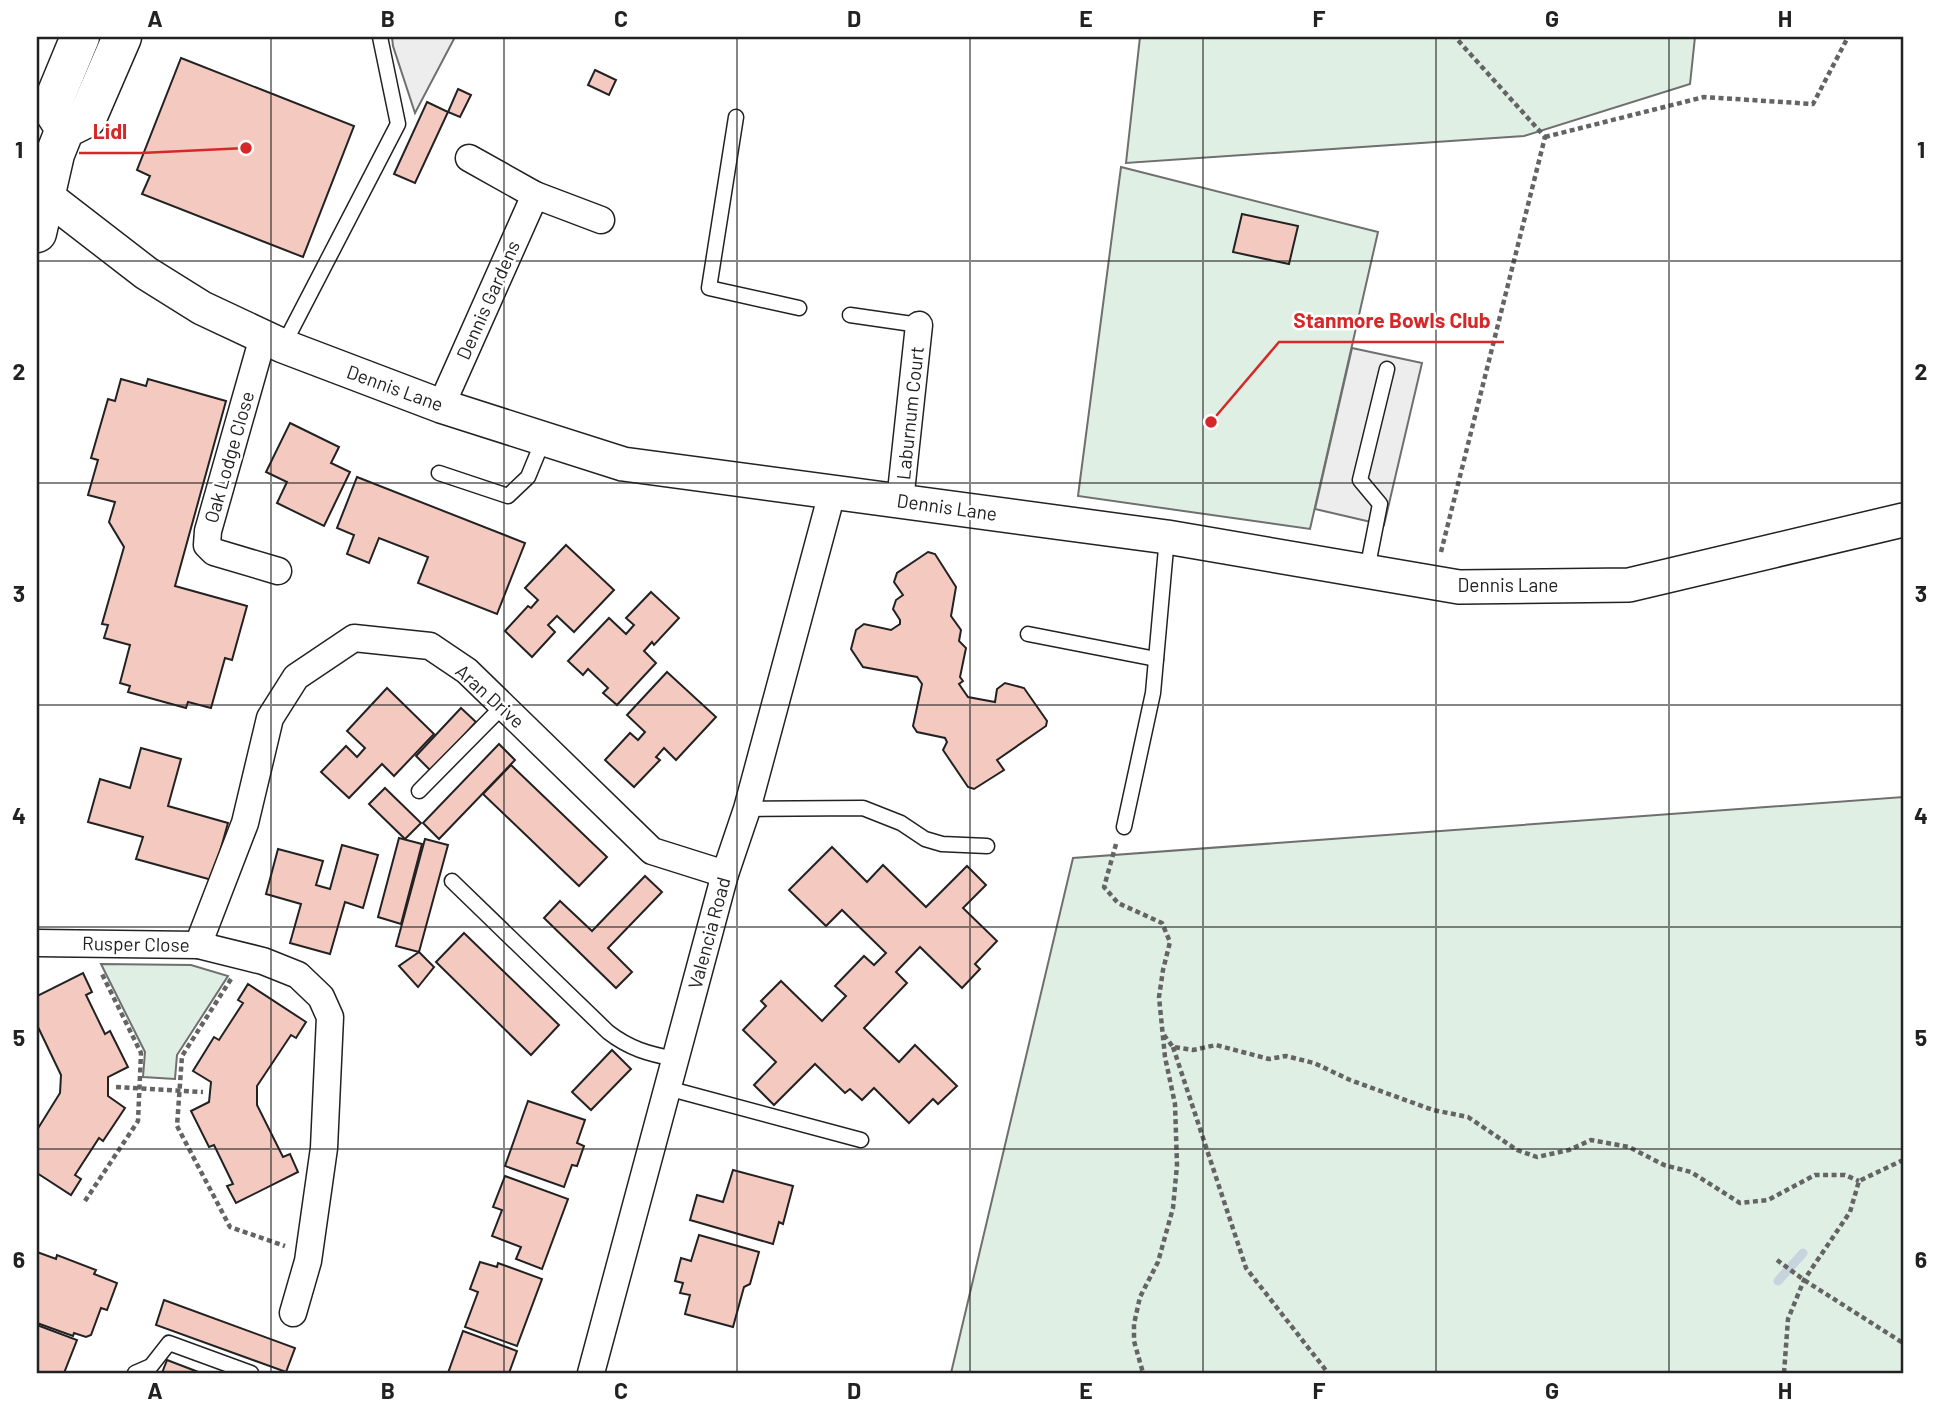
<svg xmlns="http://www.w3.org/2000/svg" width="1940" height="1410" font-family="Barlow,sans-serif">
  <rect width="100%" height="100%" fill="#fff"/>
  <g fill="#e0efe3" stroke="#6f6f6f" stroke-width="2">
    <polygon points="1140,37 1695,37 1690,84 1524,136 1126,163"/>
    <polygon points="1121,167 1378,232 1310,529 1078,496"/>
    <polygon points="1903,797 1903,1373 951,1373 1073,858"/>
    <polygon points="101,964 191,965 228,976 177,1055 175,1079 143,1077 145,1052"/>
  </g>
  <g fill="#ededed" stroke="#6f6f6f" stroke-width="2">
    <polygon points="392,37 455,37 415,113 393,46"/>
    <polygon points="1352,348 1422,363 1384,525 1315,509"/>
  </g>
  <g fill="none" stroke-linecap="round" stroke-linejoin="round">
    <polyline stroke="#c7d3dd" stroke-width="9" points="1778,1281 1803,1253"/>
  </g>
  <g fill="#f3c9c0" stroke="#222" stroke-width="2">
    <polygon points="181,58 354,126 303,257 142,194 150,176 137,170"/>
    <polygon points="595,70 616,80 609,95 588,85"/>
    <polygon points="458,89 471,95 460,117 448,112"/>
    <polygon points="427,102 448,112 415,183 394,174"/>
    <polygon points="1242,214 1298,226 1289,264 1233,252"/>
    <polygon points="121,379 146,386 148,379 226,401 175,586 247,606 232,660 225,658 211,708 188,702 186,708 128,692 130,686 120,683 130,645 104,638 108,625 102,624 124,547 109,522 115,502 88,495 98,460 91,458 108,399 115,401"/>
    <polygon points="290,423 339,447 331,463 350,472 324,526 277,503 287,482 266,472"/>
    <polygon points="357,477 525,543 497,614 418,583 428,557 379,538 369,563 347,554 354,535 337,528"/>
    <polygon points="566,545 614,590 574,632 557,616 548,625 555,632 532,657 505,631 528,606 531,608 538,600 525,588"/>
    <polygon points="928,552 935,554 956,587 951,616 961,630 959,641 966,648 960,677 963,681 959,684 968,697 995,702 997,689 1005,683 1024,688 1047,721 1046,726 997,760 1004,770 974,789 968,787 943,750 947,742 945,738 917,732 913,726 922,684 917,677 863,667 851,649 856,630 864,624 891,630 900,624 900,620 893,609 896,600 903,595 894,582 897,573"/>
    <polygon points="651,592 679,618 654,645 652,642 644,651 656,663 617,705 603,693 608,688 588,669 583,675 568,661 609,618 626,634 634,625 626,618"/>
    <polygon points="667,672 716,717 676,760 664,748 656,757 660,760 634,787 605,760 630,733 638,740 645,732 627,715"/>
    <polygon points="387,688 434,734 394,776 382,764 349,798 321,772 346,746 357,757 365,748 347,731"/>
    <polygon points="461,708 476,722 431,771 416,756"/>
    <polygon points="499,744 515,760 439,839 423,823"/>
    <polygon points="141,748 181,759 168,806 228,823 212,880 136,859 143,837 88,822 100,779 130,788"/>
    <polygon points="511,765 607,857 579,886 483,794"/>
    <polygon points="385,788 421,823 405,839 369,804"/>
    <polygon points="399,838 422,844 401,924 378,917"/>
    <polygon points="425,839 448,845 419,952 396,946"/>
    <polygon points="342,845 378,855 363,908 345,902 330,954 290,943 301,904 266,894 278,849 323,861 316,885 330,889"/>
    <polygon points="832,847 867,882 883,865 926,907 967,866 986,885 963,908 997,941 975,964 980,969 962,988 920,947 896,972 907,983 864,1028 899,1062 915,1045 957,1086 938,1104 933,1099 909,1123 874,1088 862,1100 850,1089 845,1093 815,1064 774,1105 754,1085 776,1062 743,1030 766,1006 761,1001 781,981 822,1021 846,996 835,986 864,956 874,965 886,953 842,910 826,926 789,890"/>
    <polygon points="645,876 662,892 608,948 632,972 616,988 544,918 560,901 592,931"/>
    <polygon points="464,933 559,1025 531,1055 436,962"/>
    <polygon points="419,952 434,967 418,987 399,966"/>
    <polygon points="83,973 92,992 86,995 105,1034 110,1031 128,1067 108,1077 108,1096 125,1108 103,1141 99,1138 75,1175 81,1179 71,1195 37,1173 37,1130 60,1093 61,1075 37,1025 37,996"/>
    <polygon points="248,984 306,1022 296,1038 291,1035 257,1086 257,1105 283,1157 290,1154 298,1172 236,1203 227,1186 233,1184 214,1145 209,1147 191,1111 209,1102 211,1082 193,1071 214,1037 219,1040 243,1003 238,1000"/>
    <polygon points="612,1050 631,1069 591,1110 572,1092"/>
    <polygon points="528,1101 585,1120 577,1143 584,1146 577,1166 572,1165 564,1187 505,1166"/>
    <polygon points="733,1170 793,1186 783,1224 779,1222 773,1244 690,1220 697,1195 723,1202"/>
    <polygon points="505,1176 568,1199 542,1269 516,1259 521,1247 492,1236 502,1210 493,1207"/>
    <polygon points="699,1235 759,1252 750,1284 744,1287 733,1327 685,1314 690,1295 680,1293 683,1283 675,1281 681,1258 691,1261"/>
    <polygon points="37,1252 56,1259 57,1255 96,1270 94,1274 117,1283 107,1310 101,1308 91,1335 86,1337 74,1333 73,1336 37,1323"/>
    <polygon points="480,1262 497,1267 498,1263 542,1279 517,1346 465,1327 478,1292 470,1289"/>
    <polygon points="164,1300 295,1348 286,1372 156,1325"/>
    <polygon points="37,1325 77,1340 64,1373 37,1373"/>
    <polygon points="463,1331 517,1351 509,1373 448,1373"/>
    <polygon points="167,1360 201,1373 162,1373"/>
  </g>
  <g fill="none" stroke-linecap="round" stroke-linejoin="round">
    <g stroke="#222" stroke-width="17">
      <g id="service">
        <polyline points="736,117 709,288 799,308"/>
        <polyline points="850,315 919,325"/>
        <polyline points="283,346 398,124 380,37"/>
        <polyline points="439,473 508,496 528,477 544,438"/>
        <polyline points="1367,570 1380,504 1360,480 1387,369"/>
        <polyline points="1028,634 1156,659"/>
        <polyline points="419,791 503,706"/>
        <polyline points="747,809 863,808 901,823 925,839 942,844 987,846"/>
        <polyline points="1124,827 1153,693 1167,537"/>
        <path d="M452 881 608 1032C630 1049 649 1054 675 1059"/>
        <polyline points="667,1088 861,1140"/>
        <polyline points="135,1373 151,1366 169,1343 251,1373"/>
      </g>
    </g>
    <g stroke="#222" stroke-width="29">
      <g id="minor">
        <polyline points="469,158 535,195 601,220"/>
        <polyline points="263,337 208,531 207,545 214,552 278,571"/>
        <polyline points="441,406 535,195"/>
        <polyline points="900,501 919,325"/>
        <polyline points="37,943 198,945 263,961 298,975 321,997 330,1017 324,1148 308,1261 293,1313"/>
        <polyline points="198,945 245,823 270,718 296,677 354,638 430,646 467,671 652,851 725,874"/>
        <polyline points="591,1373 725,874 747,809 832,493"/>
      </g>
    </g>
    <g stroke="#222" stroke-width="36">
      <polyline id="tertiary" points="45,195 146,273 202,308 283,346 441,406 623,464 1167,537 1459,587 1629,585 1903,520"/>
    </g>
    <g stroke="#222" stroke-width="41">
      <g id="primary">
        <polyline points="65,129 51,107 80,37"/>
        <polyline points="37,233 55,154 65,129 87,118 122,37"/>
      </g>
    </g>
    <g stroke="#646464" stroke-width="4.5" stroke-dasharray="5 3.5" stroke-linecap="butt">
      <polyline points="1545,137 1704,97 1813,104 1848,37"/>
      <polyline points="1441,552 1545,137 1455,37"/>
      <polyline points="1116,844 1104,887 1118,903 1162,923 1170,942 1163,970 1159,997 1165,1057 1175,1104 1177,1165 1173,1208 1158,1262 1140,1297 1134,1324 1134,1341 1143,1373"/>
      <polyline points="231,979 182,1056 177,1126 230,1227 285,1246"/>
      <polyline points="1164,1035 1173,1047 1193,1050 1216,1045 1269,1059 1286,1056 1314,1063 1350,1080 1433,1110 1468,1117 1517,1150 1537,1157 1569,1150 1591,1140 1629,1147 1664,1165 1691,1172 1740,1203 1768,1200 1815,1175 1845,1175 1859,1181"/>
      <polyline points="1173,1047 1246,1268 1328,1373"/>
      <polyline points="116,1087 203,1092"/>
      <polyline points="85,1201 138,1121 141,1053 101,972"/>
      <polyline points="1777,1260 1804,1280 1903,1343"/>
      <polyline points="1784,1373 1788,1319 1804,1280 1850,1212 1859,1181 1903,1160"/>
    </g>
    <use href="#service" stroke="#fff" stroke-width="14"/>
    <use href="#minor" stroke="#fff" stroke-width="26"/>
    <use href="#tertiary" stroke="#fff" stroke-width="33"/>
    <use href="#primary" stroke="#fff" stroke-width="38"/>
  </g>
  <path fill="none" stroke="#222" stroke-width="2" stroke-opacity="0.55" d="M271 37V1373M504 37V1373M737 37V1373M970 37V1373M1203 37V1373M1436 37V1373M1669 37V1373M37 261H1903M37 483H1903M37 705H1903M37 927H1903M37 1149H1903"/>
  <g text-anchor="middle" stroke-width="5" stroke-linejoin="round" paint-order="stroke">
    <g font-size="19" fill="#222" stroke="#fff">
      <text transform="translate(488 300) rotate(-66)" y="7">Dennis Gardens</text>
      <text transform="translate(395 388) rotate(20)" y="7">Dennis Lane</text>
      <text transform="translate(910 413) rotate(-84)" y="7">Laburnum Court</text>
      <text transform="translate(229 457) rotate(-74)" y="7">Oak Lodge Close</text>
      <text transform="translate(947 507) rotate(8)" y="7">Dennis Lane</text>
      <text x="1508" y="592">Dennis Lane</text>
      <text transform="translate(490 696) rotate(42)" y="7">Aran Drive</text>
      <text transform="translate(709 933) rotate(-75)" y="7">Valencia Road</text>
      <text transform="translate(136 944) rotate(1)" y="7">Rusper Close</text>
    </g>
  </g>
  <path fill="none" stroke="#d62828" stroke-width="2.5" d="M246 148L141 153H79M1211 422L1279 342H1504"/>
  <g fill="#d62828" stroke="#fff" stroke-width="2.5">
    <circle cx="246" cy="148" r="7"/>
    <circle cx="1211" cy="422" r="7"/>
  </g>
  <g font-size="21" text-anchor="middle" font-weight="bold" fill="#d62828" stroke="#fff" stroke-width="5" stroke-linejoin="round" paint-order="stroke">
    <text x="110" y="139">Lidl</text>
    <text x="1392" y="328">Stanmore Bowls Club</text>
  </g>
  <rect width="1940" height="1410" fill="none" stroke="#ffffff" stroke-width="77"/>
  <rect x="38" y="38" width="1864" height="1334" fill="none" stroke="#222" stroke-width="2.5"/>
  <g font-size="23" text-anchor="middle" font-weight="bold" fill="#222">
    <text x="155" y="27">A</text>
    <text x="388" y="27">B</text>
    <text x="621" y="27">C</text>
    <text x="854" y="27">D</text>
    <text x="1086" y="27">E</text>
    <text x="1319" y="27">F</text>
    <text x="1552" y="27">G</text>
    <text x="1785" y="27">H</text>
    <text x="19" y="158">1</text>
    <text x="1921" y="158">1</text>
    <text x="19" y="380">2</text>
    <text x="1921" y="380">2</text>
    <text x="19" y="602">3</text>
    <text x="1921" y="602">3</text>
    <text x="19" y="824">4</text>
    <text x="1921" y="824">4</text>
    <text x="19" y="1046">5</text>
    <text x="1921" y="1046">5</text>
    <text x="19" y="1268">6</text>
    <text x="1921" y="1268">6</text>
    <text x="155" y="1399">A</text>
    <text x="388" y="1399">B</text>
    <text x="621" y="1399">C</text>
    <text x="854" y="1399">D</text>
    <text x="1086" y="1399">E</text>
    <text x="1319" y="1399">F</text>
    <text x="1552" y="1399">G</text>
    <text x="1785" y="1399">H</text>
  </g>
</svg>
